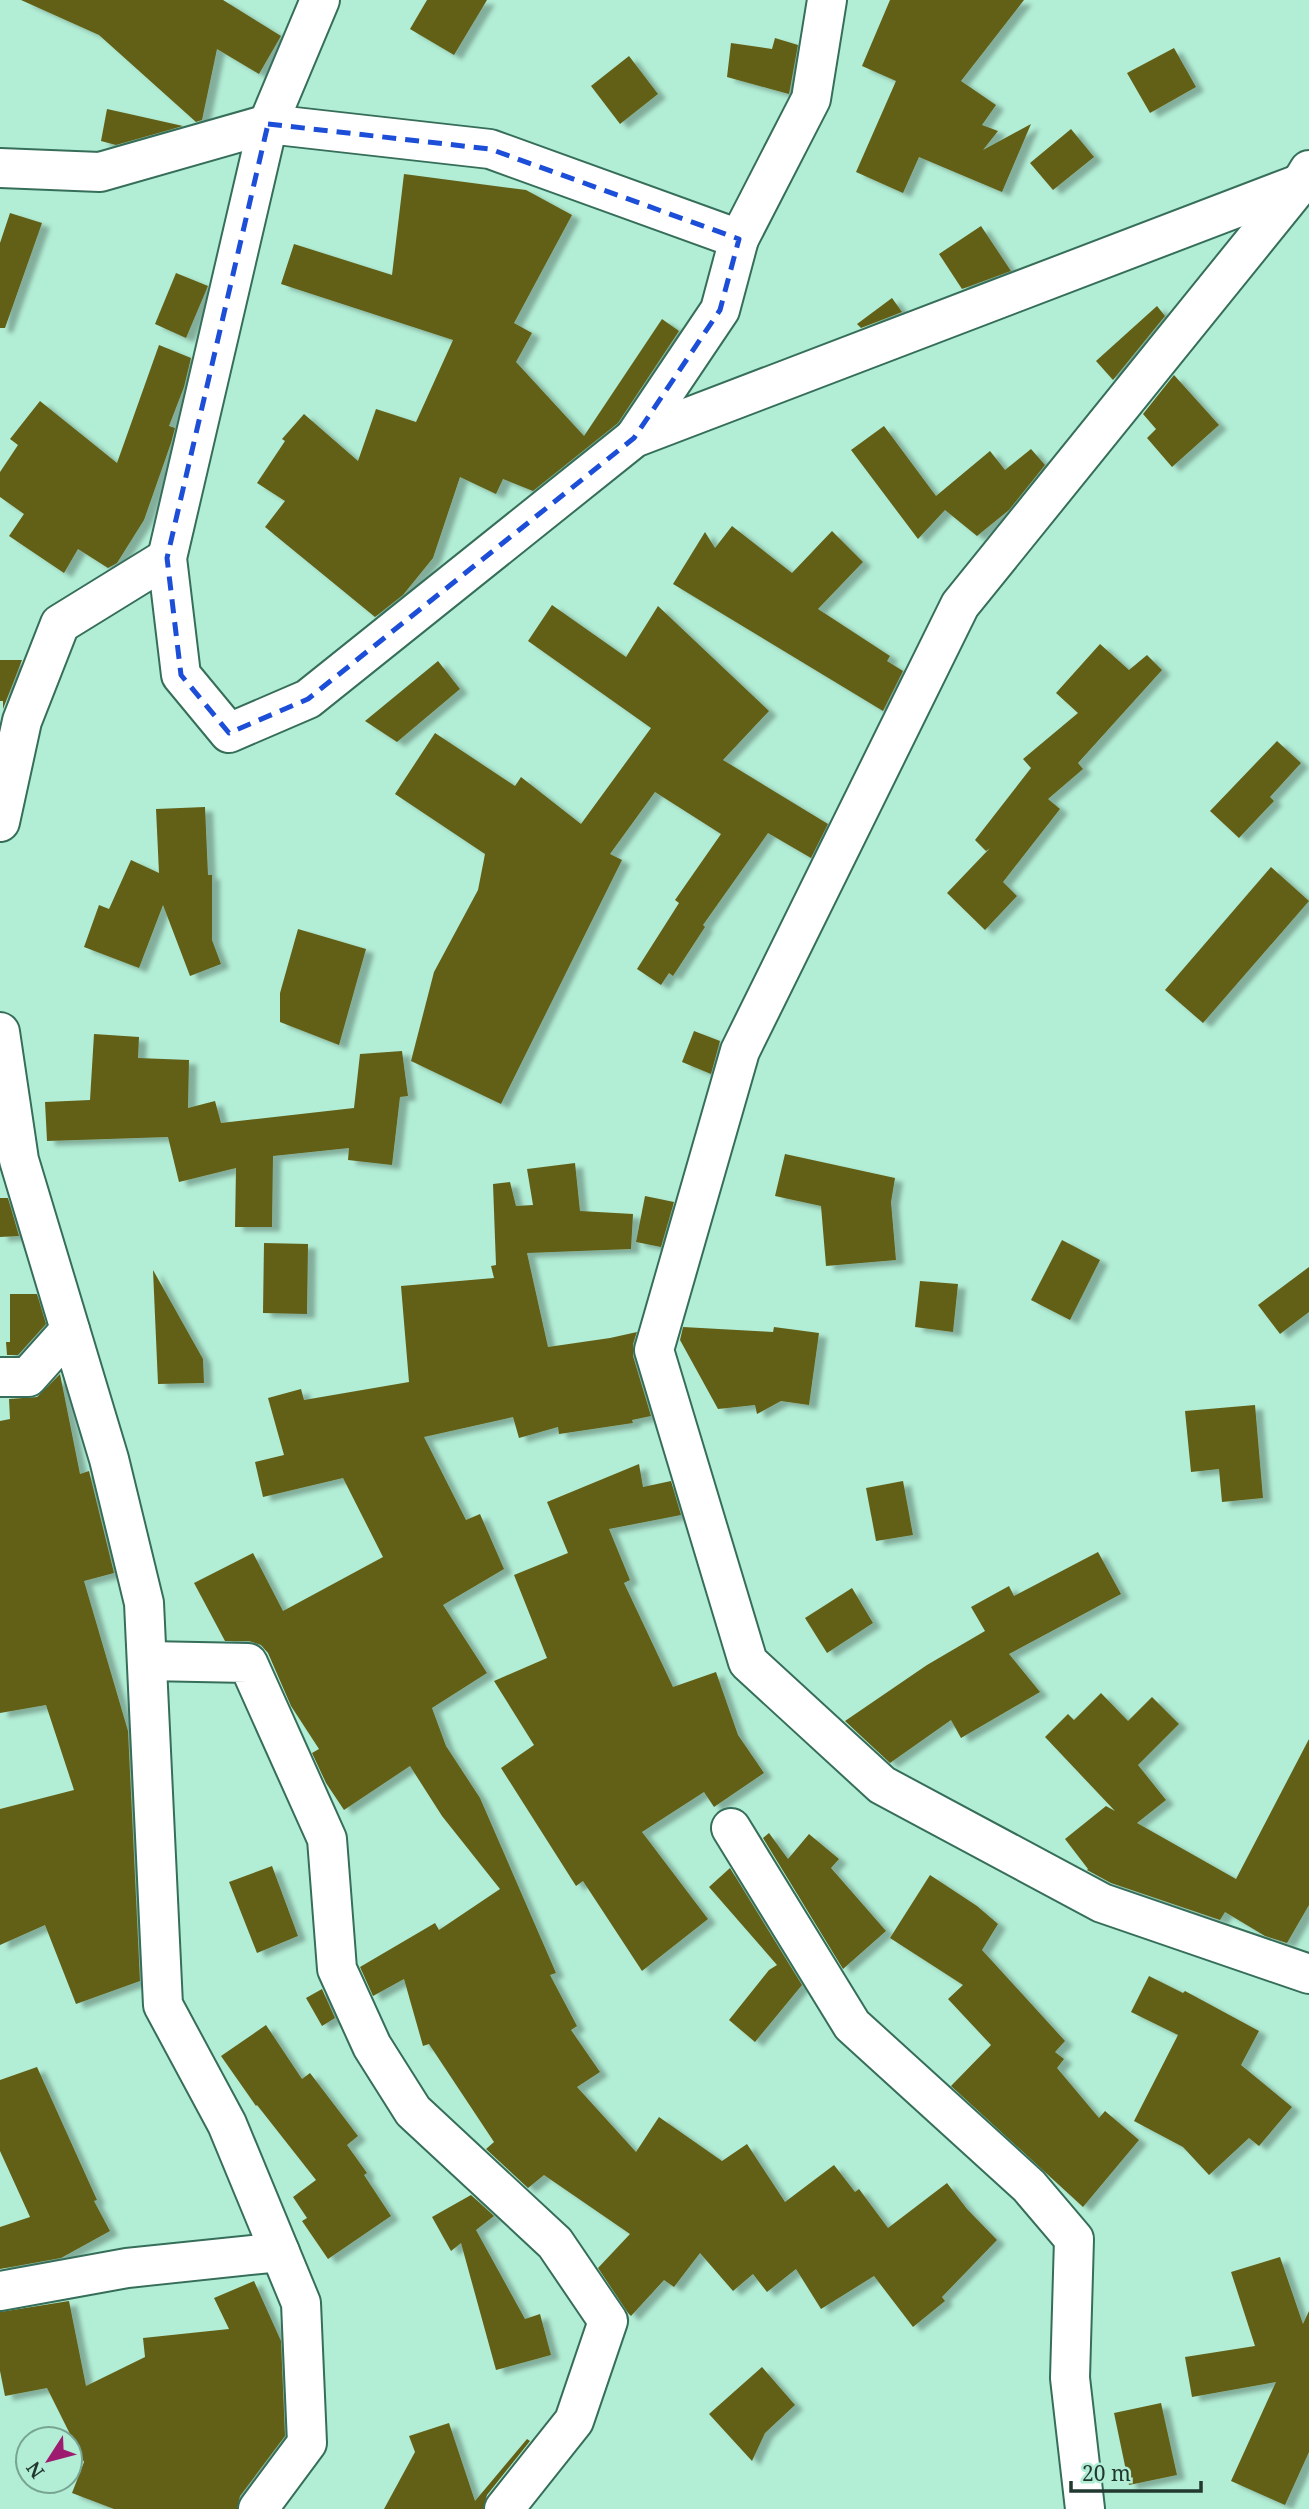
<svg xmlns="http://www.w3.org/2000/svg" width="1309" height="2509" font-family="'Noto Serif',serif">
  <defs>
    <filter id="shadow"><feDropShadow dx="8" dy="4.5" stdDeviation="2" flood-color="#0004"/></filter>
  </defs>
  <rect width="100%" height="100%" fill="#b2edd5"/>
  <g fill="#626018" filter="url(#shadow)">
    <polygon points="21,0 223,0 281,36 259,74 217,49 202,120 196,122 99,35"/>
    <polygon points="427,0 487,0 454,55 410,29"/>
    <polygon points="890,0 1024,0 961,81 996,105 982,125 998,131 983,150 1031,124 1002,192 919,157 903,193 856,172 896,81 862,66"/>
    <polygon points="775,38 798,45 789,94 727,77 731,43 772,49"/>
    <polygon points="1174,48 1196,87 1150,113 1127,73"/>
    <polygon points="629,56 658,94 620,124 591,86"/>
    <polygon points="107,109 183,126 116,145 101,141"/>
    <polygon points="1071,129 1094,157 1053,190 1030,163"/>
    <polygon points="404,174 526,190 572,215 514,323 532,333 516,362 584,436 662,319 679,331 618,423 533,491 503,479 496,494 460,477 433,558 403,595 375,617 265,527 285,501 257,483 285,441 282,439 304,414 358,461 376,409 416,422 453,340 281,284 294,244 392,275"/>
    <polygon points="10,213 42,223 5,328 0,328 0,243"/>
    <polygon points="981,226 1011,271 962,289 939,254"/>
    <polygon points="176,273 208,286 186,338 155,324"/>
    <polygon points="892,298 902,312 861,328 857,324"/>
    <polygon points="1157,306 1165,316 1113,380 1096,361"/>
    <polygon points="159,345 191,358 184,387 169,426 175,428 171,443 144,520 117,563 108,568 78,549 64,573 9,536 24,514 0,497 0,472 18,445 10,439 40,401 117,463"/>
    <polygon points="1174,375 1219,425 1172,467 1147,438 1156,429 1143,414"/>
    <polygon points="884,426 936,496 990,451 1005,470 1031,449 1045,465 1009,510 977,536 945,510 918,539 851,450"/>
    <polygon points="732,526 792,573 832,531 863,562 818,609 890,656 887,661 903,671 883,711 673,584 705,532 715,548"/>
    <polygon points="552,605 626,657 658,606 769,711 723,760 828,824 811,858 768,833 703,925 705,927 673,976 669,973 661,985 637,969 679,903 675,900 721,834 655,792 610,854 622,860 501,1104 411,1061 434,972 478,890 485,854 395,794 435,733 515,786 521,777 581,824 651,728 528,641"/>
    <polygon points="1100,644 1129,670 1147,655 1162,670 1078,763 1083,769 1048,799 1060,809 1003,882 1017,896 985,930 947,893 990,848 986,851 975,840 1031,768 1023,759 1078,713 1056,693"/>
    <polygon points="0,660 22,660 3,709 3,701 0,701"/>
    <polygon points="438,661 460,689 397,742 365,721"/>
    <polygon points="1277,741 1301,763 1270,797 1274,801 1239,838 1210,811"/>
    <polygon points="205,807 208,875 212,875 212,940 221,964 190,976 163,905 139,968 84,947 99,905 109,909 131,860 159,873 156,809"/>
    <polygon points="1271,867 1309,901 1203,1023 1165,990"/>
    <polygon points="298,929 366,949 339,1045 280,1022 280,993"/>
    <polygon points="694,1031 720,1041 711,1074 682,1062"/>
    <polygon points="94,1034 139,1037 138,1058 189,1060 188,1108 215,1101 221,1123 354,1108 360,1054 402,1051 408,1096 400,1097 392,1165 348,1160 349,1148 273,1156 272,1227 235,1227 236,1168 179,1182 168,1137 47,1141 45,1102 90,1100"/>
    <polygon points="785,1154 895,1178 891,1202 896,1260 826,1266 821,1206 775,1196"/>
    <polygon points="575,1163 580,1211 633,1214 631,1249 527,1253 548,1347 610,1338 637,1332 633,1344 633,1356 651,1416 632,1420 633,1423 559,1434 558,1427 519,1438 513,1417 424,1437 466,1520 480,1514 504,1569 443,1605 487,1673 432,1708 446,1746 480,1798 556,1973 550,1975 577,2026 571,2030 600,2072 577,2087 636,2152 659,2117 722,2161 747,2144 785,2202 834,2165 855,2192 859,2189 888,2228 947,2183 967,2209 997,2240 942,2297 945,2301 913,2327 874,2276 821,2309 796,2269 767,2292 753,2274 733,2291 700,2253 674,2287 664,2280 631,2316 628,2313 598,2268 630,2234 544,2175 528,2188 486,2149 494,2142 429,2044 423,2046 404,1979 373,1996 360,1967 435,1923 439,1930 500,1889 442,1816 410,1766 344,1810 326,1783 312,1753 319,1749 291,1706 268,1653 261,1645 249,1641 225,1641 194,1583 253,1553 283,1611 383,1557 343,1478 263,1497 255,1462 284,1455 268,1398 301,1389 304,1400 409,1382 401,1286 494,1278 491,1266 496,1265 493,1184 510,1182 516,1206 533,1205 527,1169"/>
    <polygon points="645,1196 674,1202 661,1247 636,1242"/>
    <polygon points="0,1198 8,1198 19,1236 0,1237"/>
    <polygon points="1062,1240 1100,1260 1070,1320 1031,1300"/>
    <polygon points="264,1243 308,1244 307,1314 263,1313"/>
    <polygon points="1309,1267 1309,1312 1280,1334 1258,1305"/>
    <polygon points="153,1270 203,1359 204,1383 158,1384"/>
    <polygon points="920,1281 958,1284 953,1332 915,1327"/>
    <polygon points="10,1294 37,1294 46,1324 18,1355 7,1355 6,1342 10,1342"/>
    <polygon points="683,1327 773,1332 774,1327 819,1333 809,1405 781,1401 757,1414 755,1405 718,1409 680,1340"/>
    <polygon points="60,1374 80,1474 89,1471 114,1573 84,1581 128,1731 140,1981 76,2004 45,1925 0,1945 0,1809 74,1790 46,1705 0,1713 0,1421 10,1419 9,1399 37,1397"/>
    <polygon points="1255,1405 1263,1498 1222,1502 1219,1469 1191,1472 1185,1411"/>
    <polygon points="639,1464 643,1487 671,1481 681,1515 609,1529 630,1580 624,1583 673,1687 716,1672 738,1735 764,1773 714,1807 704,1792 642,1832 708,1919 642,1971 583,1881 576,1886 501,1768 534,1745 494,1681 547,1658 514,1575 568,1553 547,1502"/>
    <polygon points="903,1481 913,1535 876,1541 866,1488"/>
    <polygon points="1098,1552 1121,1594 1009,1654 1040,1692 961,1738 951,1720 890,1763 845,1721 927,1665 985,1631 971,1607 1009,1586 1014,1596"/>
    <polygon points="852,1588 873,1623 827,1653 805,1618"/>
    <polygon points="1101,1693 1128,1721 1152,1697 1179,1724 1138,1765 1166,1800 1137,1823 1236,1879 1309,1739 1309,1905 1287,1943 1265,1936 1225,1912 1220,1920 1111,1883 1087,1870 1088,1869 1065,1839 1106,1806 1115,1811 1045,1737 1068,1714 1074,1720"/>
    <polygon points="769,1833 788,1859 809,1834 839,1859 831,1868 886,1931 843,1969 763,1838"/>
    <polygon points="272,1866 298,1936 257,1953 229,1882"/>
    <polygon points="730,1868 802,1985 755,2042 729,2020 769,1970 777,1965 709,1887"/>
    <polygon points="930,1875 977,1906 998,1924 982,1950 1065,2041 1055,2052 1064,2059 1057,2068 1099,2118 1105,2111 1139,2140 1083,2207 951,2086 991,2045 948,1999 963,1985 890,1938"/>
    <polygon points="1149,1976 1183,1993 1185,1991 1259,2031 1241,2065 1292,2107 1259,2146 1249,2138 1209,2175 1183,2147 1134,2121 1178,2035 1131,2012"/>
    <polygon points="322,1989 335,2018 322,2026 306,1998"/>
    <polygon points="266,2025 302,2079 310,2073 358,2136 347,2145 367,2173 364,2175 391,2216 328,2259 302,2221 307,2218 293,2197 316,2180 257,2105 256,2106 221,2056"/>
    <polygon points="37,2067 97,2200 94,2201 110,2231 61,2258 0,2269 0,2227 30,2217 0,2151 0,2080"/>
    <polygon points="471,2195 494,2216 476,2230 525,2319 540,2314 551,2355 496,2370 461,2243 451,2251 432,2217"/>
    <polygon points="1280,2257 1303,2324 1309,2311 1309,2452 1285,2505 1231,2481 1276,2382 1192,2397 1185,2357 1255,2346 1231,2272"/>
    <polygon points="254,2281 281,2341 285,2436 240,2496 237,2509 114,2509 72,2493 84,2462 47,2388 5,2396 0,2371 0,2312 69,2301 86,2386 145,2357 143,2338 229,2329 214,2298"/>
    <polygon points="762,2367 795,2405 765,2433 752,2461 709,2414"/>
    <polygon points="1161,2403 1177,2475 1129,2485 1114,2413"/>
    <polygon points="449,2423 475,2501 527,2439 530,2441 487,2495 483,2509 384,2509 415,2452 409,2436"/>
  </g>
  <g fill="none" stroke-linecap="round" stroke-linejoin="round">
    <g stroke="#366e5a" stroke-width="42">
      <g id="minor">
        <polyline points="320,0 268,124 167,558 181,675 229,733 308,699 634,438 1299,184"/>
        <polyline points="0,168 100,172 268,124 490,149 739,239"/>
        <polyline points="1309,170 1301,183 960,605 740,1051 654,1350 748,1662 882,1785 1102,1903 1309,1974"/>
        <polyline points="634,438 720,310 739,239 811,99 827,0"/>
        <polyline points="0,822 22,721 60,624 167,558"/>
        <polyline points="0,1032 19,1160 109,1459 144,1603 163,2005 227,2124 301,2303 307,2443 258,2509"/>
        <polyline points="0,1377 28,1377 70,1330"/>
        <polyline points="147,1661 248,1663 327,1839 337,1969 372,2046 413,2111 555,2243 608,2321 574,2421 504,2509"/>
        <polyline points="731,1828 852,2025 1029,2186 1074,2239 1070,2378 1085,2509"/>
        <polyline points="0,2291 127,2268 280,2252"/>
      </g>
    </g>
    <use href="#minor" stroke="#fff" stroke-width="38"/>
  </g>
  <path fill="none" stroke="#1d4ed8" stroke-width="5" stroke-dasharray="14 9" stroke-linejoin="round" d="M268 124 490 149 739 239 720 310 634 438 308 699 229 733 181 675 167 558Z"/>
  <g transform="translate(49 2460) rotate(234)"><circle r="33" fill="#b2edd5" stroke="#78a593" stroke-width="2"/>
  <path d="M0-5L12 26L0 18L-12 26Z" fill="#9d1c6f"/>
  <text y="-10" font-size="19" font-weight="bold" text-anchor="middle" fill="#223930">N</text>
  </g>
  <path d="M1071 2481v10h130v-10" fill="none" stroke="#223930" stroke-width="3.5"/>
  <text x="1082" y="2481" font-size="21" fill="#223930" stroke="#b2edd5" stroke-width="5" paint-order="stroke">20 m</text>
</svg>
